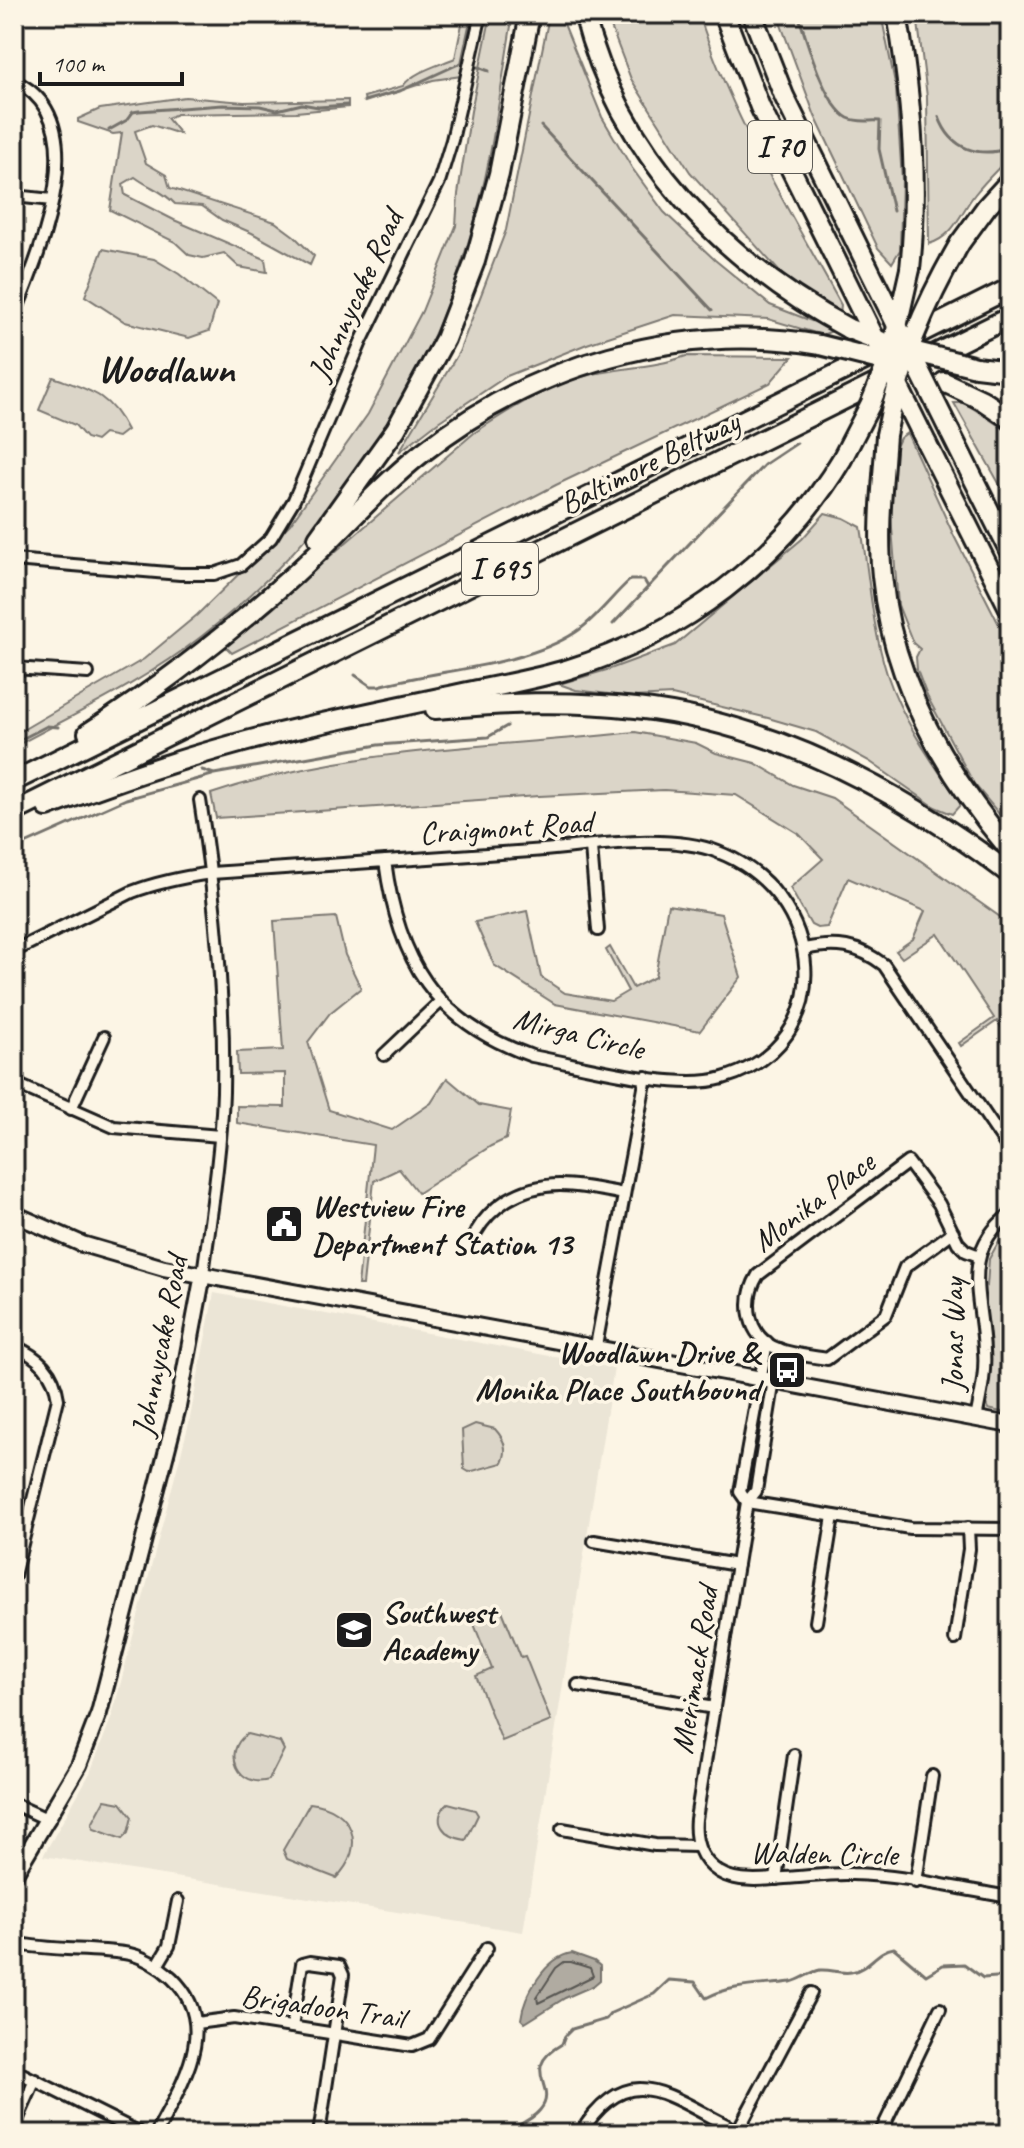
<svg xmlns="http://www.w3.org/2000/svg" width="1024" height="2148" font-family="Caveat,sans-serif">
  <rect width="100%" height="100%" fill="#fcf5e5"/>
  <filter id="ink" filterUnits="userSpaceOnUse"><feTurbulence type="fractalNoise" baseFrequency=".0125" numOctaves="2"/><feDisplacementMap in="SourceGraphic" scale="16" xChannelSelector="R" yChannelSelector="G"/><feConvolveMatrix kernelMatrix="1 2 1 2 8 2 1 2 1" color-interpolation-filters="sRGB"/></filter>
  <g filter="url(#ink)">
    <polygon fill="#ebe5d6" points="214,1293 614,1368 523,1932 43,1856 90,1773 112,1716 189,1423"/>
    <g fill="#dbd5c8" stroke="#7c7872" stroke-width="2">
      <path d="M455 14H474L461 76 433 80 365 102 364 97 403 86C413 72 439 65 455 58L462 24Z"/>
      <path d="M491 14H513C500 90 492 166 469 240 423 395 330 537 202 636 145 681 77 713 14 747V735L144 659 197 615 290 524 368 414 422 311 456 226 458 194 471 111Z"/>
      <polygon points="553,14 560,14 602,117 632,168 664,212 715,260 770,305 835,330 822,335 768,319 675,315 587,344 507,376 438,422 399,452 459,352 506,230 548,21"/>
      <path d="M606 14H699C731 117 790 211 841 305L840 316 787 280 690 172 631 79Z"/>
      <polygon points="777,14 881,14 896,88 902,180 900,250 892,263 878,248 815,116"/>
      <path d="M917 14H1010V156C999 168 986 180 975 194 960 213 955 236 929 244L927 97Z"/>
      <path d="M185 97 244 102 348 100V107L296 112 177 114 167 118 180 134 152 125 135 131 146 163 166 175 170 188 275 222 294 236 314 256 310 265 252 233 222 220 202 206 175 204C161 189 151 189 135 177L123 184 125 195 174 220 265 259 267 272 239 267 224 253 203 258 189 255 175 242 110 210 122 133 113 134 78 122V119L100 109Z"/>
      <polygon points="103,249 154,259 179,274 217,304 209,331 189,338 125,322 85,296"/>
      <path d="M686 356 792 357 770 383 556 485 232 653 225 646 474 433C509 410 548 385 589 375 622 367 654 368 686 356Z"/>
      <path d="M53 377C89 390 109 393 127 430L118 437 104 434 96 441 86 438 75 425 39 410Z"/>
      <polygon points="954,403 965,403 1010,433 1010,503"/>
      <polygon points="907,433 954,536 1010,646 1010,827 974,784 927,696 917,670 916,657 920,649 913,643 898,605 891,515 891,469 895,449 900,438"/>
      <path d="M825 513 844 518 861 527C869 576 872 627 887 674 903 722 933 763 961 804L952 814 935 807 869 761 816 732 768 718 672 695 633 697 576 690 559 684 610 669 675 645 802 539Z"/>
      <path d="M635 732 696 743 716 753 755 763 793 785 832 798 1010 924V1041L997 1021 961 1046 959 1043 994 1018 938 934 902 958 896 951 913 939 925 911 848 878 827 927 817 928 811 925 790 888 823 859 799 834 736 795 664 790 539 796 216 818 211 794C348 747 493 748 635 732Z"/>
      <polygon points="668,905 721,914 741,977 700,1031 555,1004 494,965 475,922 527,911 541,977 565,993 611,1001 628,991 606,950 610,947 633,988 655,977"/>
      <polygon points="336,917 345,955 361,988 330,1013 308,1042 329,1110 392,1130 431,1103 447,1078 479,1105 511,1111 506,1139 491,1146 418,1193 399,1169 374,1181 363,1285 358,1285 373,1145 237,1123 237,1106 285,1107 285,1073 238,1074 237,1052 283,1050 274,921"/>
      <polygon points="999,1241 1010,1257 1010,1414 988,1409 985,1401 991,1360 983,1284 987,1286 989,1259"/>
      <path d="M475 1424 495 1429C505 1440 508 1450 502 1463L469 1472 464 1469 462 1430Z"/>
      <polygon points="501,1608 521,1657 525,1656 551,1721 502,1741 476,1676 492,1669 472,1619"/>
      <path d="M247 1734 280 1742 284 1750 269 1780C239 1789 221 1752 247 1734Z"/>
      <polygon points="105,1800 121,1803 132,1817 128,1833 122,1839 94,1829 92,1824"/>
      <path d="M310 1803C354 1808 367 1847 336 1878L287 1859 283 1850Z"/>
      <path d="M448 1803 475 1810 478 1815 466 1840C444 1837 430 1821 448 1803Z"/>
    </g>
    <path fill="#b0aba1" stroke="#75726c" stroke-width="2" d="M572 1953 594 1961 600 1966V1980L593 1986 565 1998 525 2023 521 2019C524 1995 546 1957 572 1953Z"/>
    <g fill="none" stroke-linecap="round" stroke-linejoin="round">
      <polygon stroke="#575551" stroke-width="2" points="564,1962 571,1962 590,1968 593,1976 538,2003 537,1997 556,1968"/>
      <g stroke="#75726c" stroke-width="3">
        <path d="M798 14C807 40 824 105 848 118 858 123 870 120 880 121L879 149 893 211"/>
        <polyline points="462,61 472,14"/>
        <polyline points="475,66 489,71"/>
        <polyline points="364,101 400,91 463,62"/>
        <path d="M939 117C951 150 979 158 1010 148"/>
        <polyline points="541,126 712,310"/>
        <polyline points="109,130 127,120 133,112 139,111 223,105 260,106 277,110 302,104 318,107 347,105"/>
        <polyline points="1009,339 1010,338"/>
        <polyline points="613,624 764,465 797,443"/>
        <path d="M355 675 371 686H379C440 669 523 667 576 632 597 618 611 597 630 580H644L648 587"/>
        <polyline points="14,743 47,726 58,727"/>
        <polyline points="202,770 214,774 378,745 488,737 507,726"/>
        <polyline points="14,849 126,799 212,775"/>
        <path d="M502 2134C514 2127 531 2121 540 2110 560 2087 517 2070 562 2044L565 2036 572 2029 606 2019 611 2013 654 1994 669 1980 695 1982 706 1998C732 1984 762 1986 791 1982 801 1980 810 1972 820 1970 831 1969 841 1974 851 1972 868 1970 877 1950 894 1948L926 1975 943 1965 964 1964 983 1978 1010 1976"/>
      </g>
      <g stroke="#1c1c1c" stroke-width="16">
        <g id="street">
          <path d="M14 81C98 118 38 257 14 316"/>
          <polyline points="14,196 52,200"/>
          <polyline points="14,560 180,574 214,574 241,565 271,538 294,500 361,342 439,182 452,140 481,14"/>
          <polyline points="14,668 88,673"/>
          <path d="M200 800C215 897 225 994 223 1092 221 1153 211 1214 203 1274"/>
          <polyline points="591,847 598,930"/>
          <path d="M804 949C836 942 858 945 884 965L1010 1151"/>
          <path d="M14 951 132 892C158 882 184 877 211 873 318 866 425 858 531 851 587 847 666 832 718 852 826 893 841 1044 723 1078 677 1092 582 1065 532 1056 434 1022 398 960 385 861"/>
          <polyline points="384,1055 441,1001"/>
          <polyline points="14,1083 114,1127 220,1136"/>
          <polyline points="71,1109 104,1037"/>
          <path d="M476 1232C484 1218 493 1209 507 1200 546 1176 582 1186 624 1194"/>
          <path d="M953 1232 905 1267 886 1315 827 1359C811 1356 793 1355 778 1349 747 1337 742 1301 758 1275L908 1162 939 1204 958 1243 966 1251 979 1256"/>
          <path d="M14 1346C39 1357 54 1371 58 1399L14 1576"/>
          <polyline points="596,1346 646,1077"/>
          <path d="M779 1349 756 1491 747 1502 696 1819C694 1840 700 1860 719 1872 736 1883 765 1880 785 1878 807 1877 830 1873 852 1874 905 1875 958 1889 1010 1897"/>
          <path d="M976 1419C980 1397 986 1374 984 1351 982 1298 959 1253 1010 1214"/>
          <polyline points="747,1502 910,1528 1010,1529"/>
          <polyline points="747,1502 740,1492 767,1342"/>
          <polyline points="594,1541 737,1565"/>
          <polyline points="816,1622 833,1516"/>
          <polyline points="955,1639 969,1549 968,1528"/>
          <polyline points="578,1685 714,1708"/>
          <polyline points="14,1804 49,1820"/>
          <polyline points="562,1829 655,1845 698,1846"/>
          <polyline points="776,1879 794,1755"/>
          <polyline points="916,1882 932,1776"/>
          <path d="M14 1943C50 1951 87 1948 124 1953 141 1955 159 1966 172 1978 222 2026 181 2085 156 2134"/>
          <polyline points="157,1966 169,1946 178,1901"/>
          <polyline points="196,2023 234,2018 412,2046 429,2039 487,1948"/>
          <polyline points="292,2027 302,1964 310,1962 339,1966 343,1975 319,2134"/>
          <polyline points="14,2070 142,2134"/>
          <polyline points="14,2127 35,2080"/>
          <path d="M580 2134C633 2048 678 2107 746 2134"/>
          <polyline points="736,2134 811,1993"/>
          <polyline points="880,2134 940,2009"/>
        </g>
      </g>
      <g stroke="#1c1c1c" stroke-width="20">
        <g id="secondary">
          <polyline points="14,1214 82,1244 164,1268 1010,1425"/>
          <polyline points="14,1875 79,1765 99,1713 178,1407 203,1274"/>
        </g>
      </g>
      <g stroke="#1c1c1c" stroke-width="24">
        <g id="highway">
          <path d="M584 14C620 155 724 262 849 329"/>
          <polyline points="724,14 760,107 844,276"/>
          <polyline points="752,14 784,96 867,265"/>
          <path d="M897 14C912 99 919 183 910 269"/>
          <polyline points="960,243 987,206 1010,181"/>
          <polyline points="906,340 1010,288"/>
          <polyline points="923,360 1010,317"/>
          <polyline points="976,367 1010,371"/>
          <polyline points="944,382 982,400 1010,419"/>
          <polyline points="950,432 1010,552"/>
          <path d="M886 435C883 482 877 529 882 576 892 680 944 772 1010 850"/>
          <polyline points="927,444 1010,610"/>
          <polyline points="318,538 396,429 445,339 475,261 499,174 530,14"/>
          <path d="M435 709C502 703 568 700 636 708 774 723 901 791 1010 874"/>
          <path d="M88 733C161 686 230 633 295 574 338 535 376 489 422 453 533 365 678 321 820 345"/>
          <polyline points="14,781 879,353"/>
          <path d="M47 807C128 776 211 748 296 729 353 716 411 704 468 692 502 685 536 679 569 669 681 635 782 559 842 459"/>
          <polyline points="14,812 889,377"/>
        </g>
      </g>
      <use href="#street" stroke="#fcf5e5" stroke-width="10"/>
      <use href="#secondary" stroke="#fcf5e5" stroke-width="14"/>
      <use href="#highway" stroke="#fcf5e5" stroke-width="18"/>
      <g stroke="#1c1c1c" stroke-width="24" stroke-linecap="butt">
        <g id="highway-bridge">
          <polyline points="867,265 950,432"/>
          <polyline points="844,276 927,444"/>
          <polyline points="849,329 880,341"/>
          <polyline points="820,345 892,363"/>
          <polyline points="904,349 976,367"/>
          <path d="M886 435C899 364 924 306 960 243"/>
          <polyline points="842,459 870,405 891,353 910,269"/>
        </g>
      </g>
      <use href="#highway-bridge" stroke="#fcf5e5" stroke-width="18"/>
    </g>
  </g>
  <defs>
    <g id="civic-square" transform="scale(2)"><rect x="-9" y="-9" width="18" height="18" rx="4" fill="#1c1c1c" stroke="#fcf5e5"/><path d="M-.6-6.5H3V-4.5H.6V-3L4-1V1h2V6H-6V1h2V-1L-.6-3ZM-1.2 2.5V6h2.4V2.5Z" fill="#fff"/></g>
    <g id="bus-square" transform="scale(2)"><rect x="-9" y="-9" width="18" height="18" rx="4" fill="#1c1c1c" stroke="#fcf5e5"/><path d="M-5-6H5V4H4V6H2V4H-2V6H-4V4H-5ZM-3.5-4V0h7V-4ZM-3.5 1.2v1.5H-2V1.2ZM2 1.2v1.5H3.5V1.2Z" fill="#fff"/></g>
    <g id="school-square" transform="scale(2)"><rect x="-9" y="-9" width="18" height="18" rx="4" fill="#1c1c1c" stroke="#fcf5e5"/><path d="M0-5L7-2L0 1L-7-2ZM-4 1L0 2.5L4 1V4Q0 6-4 4Z" fill="#fff"/></g>
  </defs>
  <g fill-rule="evenodd">
    <use href="#civic-square" x="284" y="1224"/>
    <use href="#bus-square" x="787" y="1370"/>
    <use href="#school-square" x="354" y="1630"/>
  </g>
  <g text-anchor="middle" stroke-width="7" stroke-linejoin="round" paint-order="stroke">
    <g fill="#fcf5e5" stroke="#5f5d58" stroke-width="2">
      <rect x="748" y="121" width="64" height="52" rx="6"/>
      <rect x="462" y="543" width="76" height="52" rx="6"/>
    </g>
    <g font-size="30" font-weight="bold" fill="#1c1c1c">
      <text x="780" y="157">I 70</text>
      <text x="500" y="579">I 695</text>
    </g>
    <g font-size="32" fill="#1c1c1c" stroke="#fcf5e5">
      <text transform="translate(355 295) rotate(-65)" y="11">Johnnycake Road</text>
      <text transform="translate(649 462) rotate(-26)" y="11">Baltimore Beltway</text>
      <text transform="translate(506 827) rotate(-4)" y="11">Craigmont Road</text>
      <text transform="translate(579 1033) rotate(14)" y="11">Mirga Circle</text>
      <text transform="translate(813 1201) rotate(-37)" y="11">Monika Place</text>
      <text transform="translate(952 1335) rotate(-90)" y="11">Jonas Way</text>
      <text transform="translate(159 1346) rotate(-79)" y="11">Johnnycake Road</text>
      <text transform="translate(694 1670) rotate(-81)" y="11">Merimack Road</text>
      <text transform="translate(824 1853) rotate(1)" y="11">Walden Circle</text>
      <text transform="translate(323 2006) rotate(8)" y="11">Brigadoon Trail</text>
    </g>
    <g font-size="32" font-weight="bold" fill="#1c1c1c" stroke="#fcf5e5" text-anchor="start">
      <text x="312" y="1217">Westview Fire<tspan x="312" dy="37">Department Station 13</tspan></text>
      <text x="759" y="1363" text-anchor="end">Woodlawn Drive &amp;<tspan x="759" dy="37">Monika Place Southbound</tspan></text>
      <text x="382" y="1623">Southwest<tspan x="382" dy="37">Academy</tspan></text>
    </g>
    <g font-size="40" font-weight="bold" fill="#1c1c1c" stroke="#fcf5e5">
      <text x="166" y="382">Woodlawn</text>
    </g>
  </g>
  <rect width="1024" height="2148" fill="none" stroke="#fcf5e5" stroke-width="48"/>
  <rect x="24" y="24" width="976" height="2100" fill="none" stroke="#1c1c1c" stroke-width="3" filter="url(#ink)"/>
  <path d="M40 72v12h142v-12" fill="none" stroke="#1c1c1c" stroke-width="4"/>
  <text x="52" y="72" font-size="24" fill="#1c1c1c" stroke="#fcf5e5" stroke-width="6" paint-order="stroke">100 m</text>
</svg>
